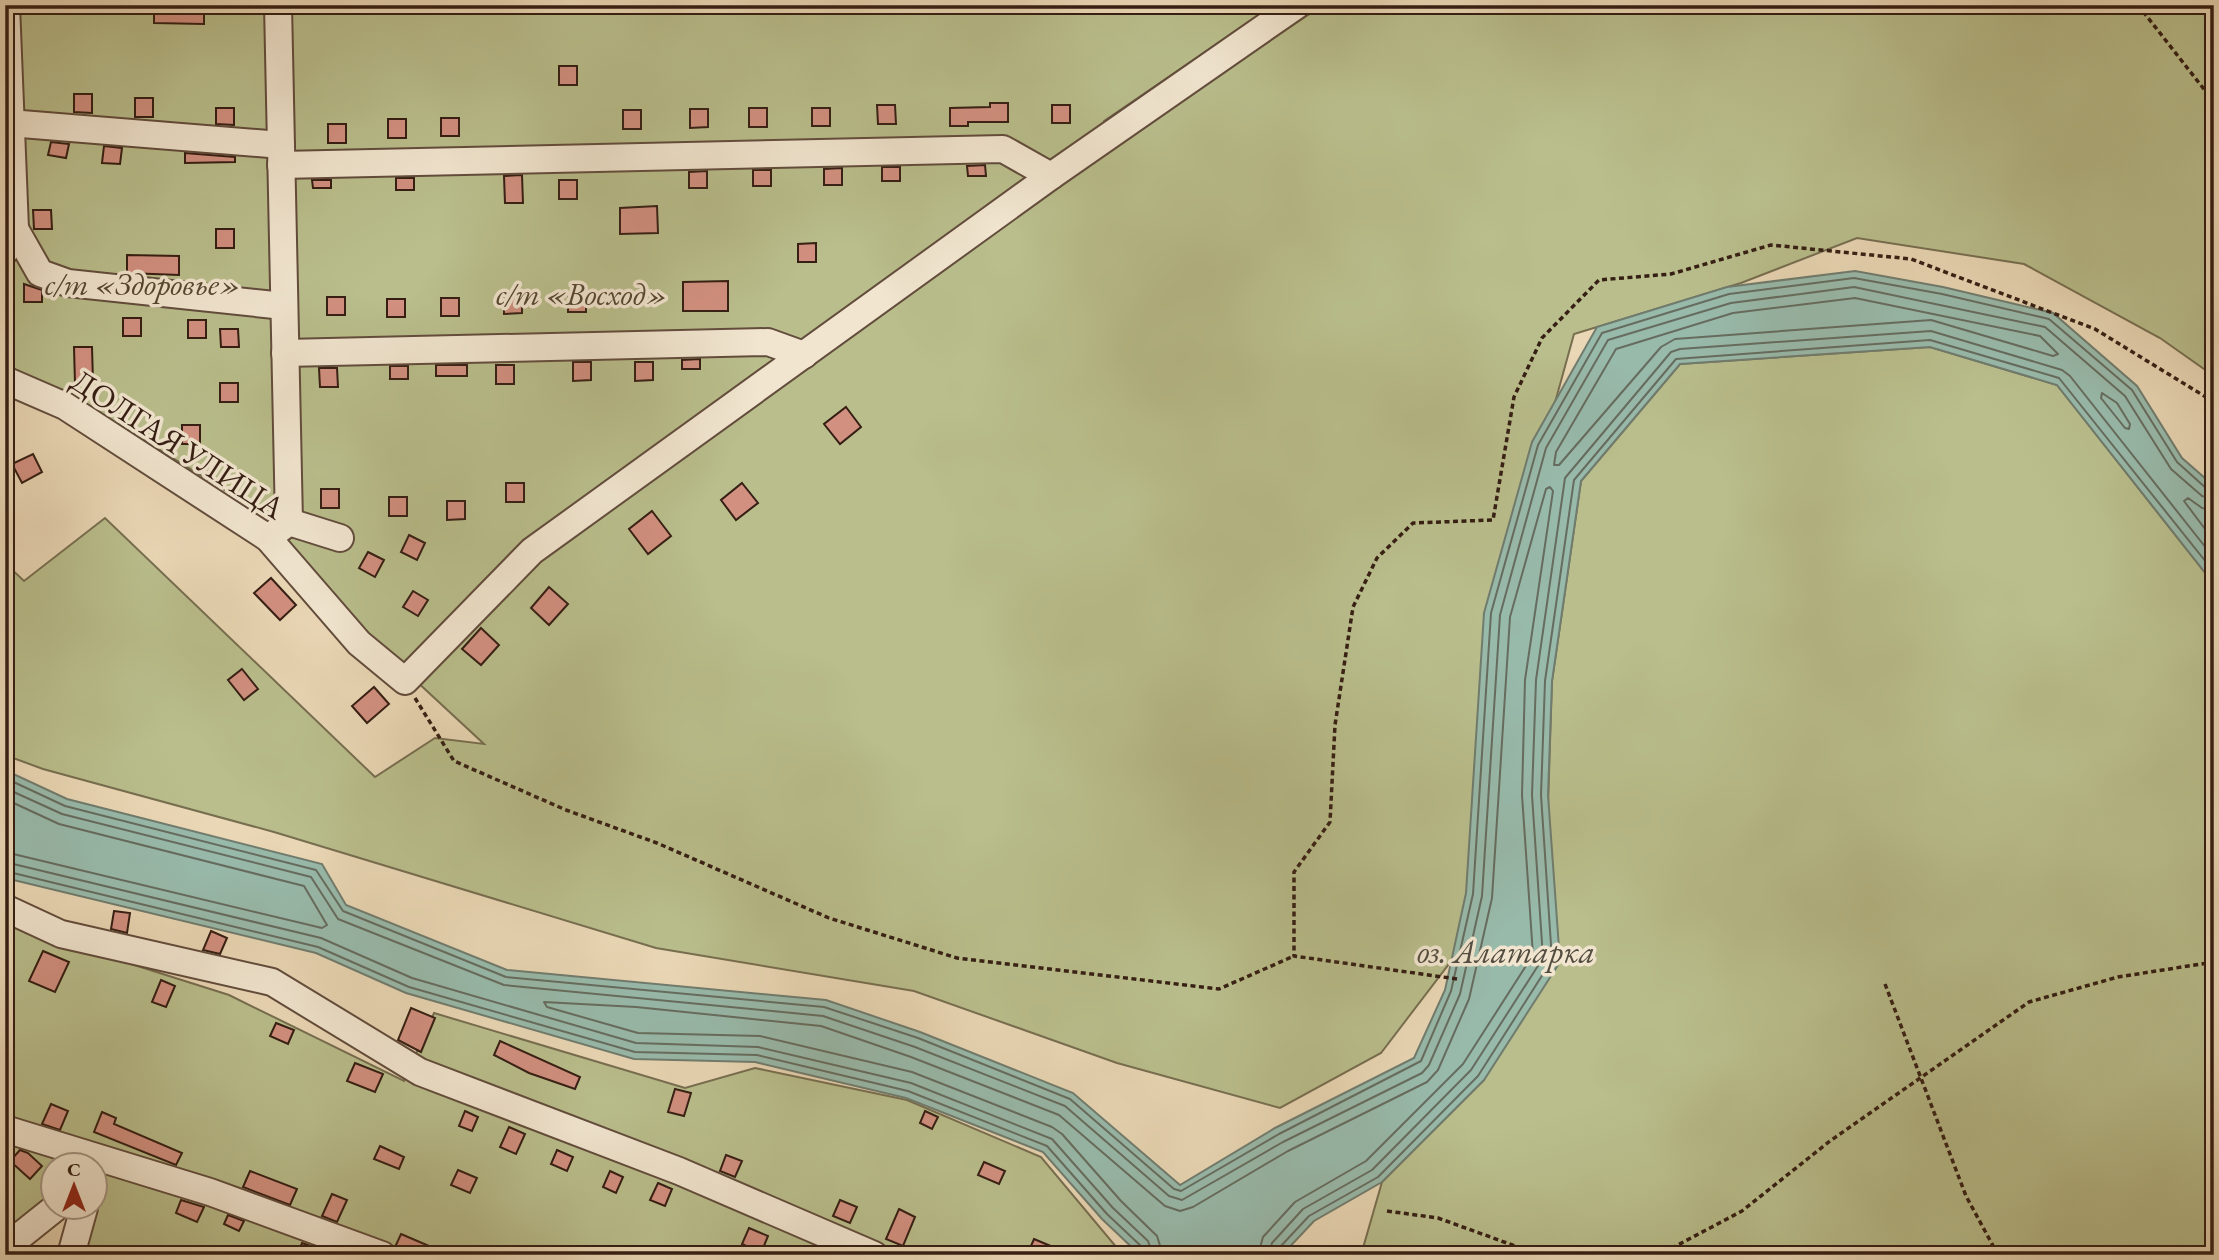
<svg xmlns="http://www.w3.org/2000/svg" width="2219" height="1260" font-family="'EB Garamond',serif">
  <rect width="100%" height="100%" fill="#ead7b5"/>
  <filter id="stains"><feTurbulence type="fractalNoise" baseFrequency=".00286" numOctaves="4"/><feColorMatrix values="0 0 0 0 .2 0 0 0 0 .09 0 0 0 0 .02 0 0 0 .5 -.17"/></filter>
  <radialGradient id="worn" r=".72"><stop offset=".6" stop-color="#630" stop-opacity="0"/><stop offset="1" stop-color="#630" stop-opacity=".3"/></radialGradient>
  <g fill="#b9be8c" stroke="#776e50" stroke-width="2">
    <polygon points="14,5 269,5 278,507 268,517 74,397 5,365 12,255"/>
    <polygon points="284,5 1274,5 1104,121 1097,157 1323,5 2214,5 2214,376 2160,338 2024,264 1857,238 1741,283 1574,334 1523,518 1471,935 1381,1053 1280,1108 1117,1063 914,991 656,948 274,832 43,769 5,755 5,563 24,581 105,518 375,777 435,738 484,744 387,654 280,540"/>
    <polygon points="1930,347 2057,385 2214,584 2214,1255 1361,1255 1382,1182 1484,1080 1548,805 1552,681 1581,481 1680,364"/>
    <polygon points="5,924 229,995 404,1081 434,1013 685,1088 755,1068 907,1100 1041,1157 1123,1255 67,1255 94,1208 94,1166 52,1166 52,1201 5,1241"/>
  </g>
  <polygon fill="#98baab" stroke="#707c6e" stroke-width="2" points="1855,271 1943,287 2053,313 2137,386 2182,458 2214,486 2214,584 2057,385 1930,347 1680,364 1581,481 1552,681 1548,795 1560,962 1484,1080 1382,1182 1314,1221 1282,1255 1140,1255 1102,1219 1043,1152 906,1098 755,1062 634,1059 406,993 316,953 5,878 5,770 67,799 322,864 346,905 507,970 826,1000 920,1032 1073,1093 1180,1185 1275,1128 1414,1058 1445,990 1466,893 1484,613 1532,442 1597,327 1727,287"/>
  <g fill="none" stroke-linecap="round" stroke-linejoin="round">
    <g stroke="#666c5f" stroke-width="2">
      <polygon points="1855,298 2040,336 2058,354 2053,356 1931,320 1675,339 1661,347 1559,465 1554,465 1556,452 1616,349 1733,313"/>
      <polygon points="2102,393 2117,403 2130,424 2129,429 2125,428 2101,398"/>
      <polyline points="2214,510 2202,508 2188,498 2184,501 2214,541"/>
      <polyline points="5,778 65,806 316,870 343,911 506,977 824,1007 918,1038 1070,1099 1174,1189 1181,1191 1279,1134 1421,1061 1451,991 1473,894 1491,613 1538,445 1602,333 1729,294 1854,278 1942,294 2049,319 2132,390 2177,462 2207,489 2214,490"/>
      <polyline points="5,788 62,814 311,877 338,919 504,985 823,1016 915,1047 1065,1106 1169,1196 1182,1200 1283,1142 1422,1073 1429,1065 1460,994 1482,896 1500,615 1546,448 1608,340 1731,303 1854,287 2045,327 2125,396 2171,469 2202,496 2214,499"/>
      <polyline points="5,799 59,824 304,886 327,925 322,928 5,852"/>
      <polyline points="5,862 321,938 412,978 636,1043 758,1047 911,1083 1052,1139 1113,1208 1148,1241 1153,1255"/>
      <polyline points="5,871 318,947 409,987 635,1052 757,1055 908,1091 1047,1146 1107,1214 1142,1247 1144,1255"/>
      <polyline points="1163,1255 1157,1236 1121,1201 1062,1134 1052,1127 912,1072 760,1036 638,1033 547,1007 544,1002 636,1007 821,1026 911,1057 1059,1115 1165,1206 1180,1211 1193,1207 1288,1151 1427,1082 1438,1070 1469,999 1492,898 1510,617 1546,489 1550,487 1553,491 1525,680 1522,795 1533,955 1463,1064 1366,1161 1295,1202 1263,1237 1258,1255"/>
      <polyline points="1269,1255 1272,1243 1303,1209 1372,1170 1471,1070 1543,958 1532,795 1536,680 1565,478 1671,352 1680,349 1931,331 2062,370 2070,376 2214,558"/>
      <polyline points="1278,1255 1280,1247 1309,1216 1378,1177 1478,1076 1552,960 1541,795 1545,681 1574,480 1676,359 1930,340 2059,378 2214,572"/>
    </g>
  </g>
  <g fill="#d29080" stroke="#351e13" stroke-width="2">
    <polygon points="154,5 204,6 204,24 154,23"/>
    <rect x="559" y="66" width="18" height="19"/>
    <polygon points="74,94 92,94 92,113 74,112"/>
    <rect x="135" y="98" width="18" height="19"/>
    <polygon points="990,103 1008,103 1008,122 968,122 968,126 950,126 950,108 990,107"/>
    <polygon points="877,105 895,105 896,124 878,124"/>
    <rect x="1052" y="105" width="18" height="18"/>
    <polygon points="216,108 234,108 234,125 216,124"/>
    <rect x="749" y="108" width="18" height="19"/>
    <rect x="812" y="108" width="18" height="18"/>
    <polygon points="690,109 708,109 708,127 690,128"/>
    <rect x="623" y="110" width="18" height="19"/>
    <rect x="441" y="118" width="18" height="18"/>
    <rect x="388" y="119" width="18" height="19"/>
    <rect x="328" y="124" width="18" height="19"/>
    <polygon points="51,142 69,144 66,158 48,155"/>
    <polygon points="104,146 122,148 120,164 102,163"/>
    <polygon points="185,153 235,157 235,162 185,163"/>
    <polygon points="985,165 986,176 968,176 967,166"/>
    <rect x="882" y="167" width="18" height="14"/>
    <polygon points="842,168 842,185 824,185 824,169"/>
    <rect x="753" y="170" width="18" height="16"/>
    <polygon points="707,171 707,188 689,188 689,172"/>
    <polygon points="522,175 523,203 505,203 504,176"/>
    <rect x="396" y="178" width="18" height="12"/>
    <polygon points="312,180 331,180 331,188 313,188"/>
    <rect x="559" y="180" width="18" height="19"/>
    <polygon points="657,206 658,233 620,234 620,208"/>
    <polygon points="33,210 51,210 52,229 34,229"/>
    <rect x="216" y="229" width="18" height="19"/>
    <polygon points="816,243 816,262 798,262 798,244"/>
    <polygon points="127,255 179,256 179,275 127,273"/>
    <polygon points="728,281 728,311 683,311 683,282"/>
    <polygon points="24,284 42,290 42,302 24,302"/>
    <rect x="568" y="293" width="18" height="19"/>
    <polygon points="504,295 522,295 522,313 504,314"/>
    <rect x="327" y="297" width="18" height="18"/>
    <rect x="441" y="298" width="18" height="18"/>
    <rect x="387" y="299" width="18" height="18"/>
    <rect x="123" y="318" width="18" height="18"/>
    <rect x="188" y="320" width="18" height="18"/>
    <polygon points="220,329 238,329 239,347 221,347"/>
    <polygon points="74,347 92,347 93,382 75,383"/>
    <polygon points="700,359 700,369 682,369 682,360"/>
    <polygon points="573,362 591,362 591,380 573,381"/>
    <polygon points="635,362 653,362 653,380 635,381"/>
    <rect x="436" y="365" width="31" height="11"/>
    <rect x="496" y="365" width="18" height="19"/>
    <rect x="390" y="366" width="18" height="13"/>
    <polygon points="319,368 337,368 338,387 320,387"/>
    <rect x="220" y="383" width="18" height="19"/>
    <polygon points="846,407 861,427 840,444 824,424"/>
    <rect x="182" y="425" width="18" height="19"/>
    <polygon points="33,454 42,472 22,483 12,464"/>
    <rect x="506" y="483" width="18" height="19"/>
    <polygon points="742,483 758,503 736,520 721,500"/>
    <rect x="321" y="489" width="18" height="19"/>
    <rect x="389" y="497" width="18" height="19"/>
    <polygon points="447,501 465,501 465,519 447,520"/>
    <polygon points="652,511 671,536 648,554 629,529"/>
    <polygon points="409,535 425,543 417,560 401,552"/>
    <polygon points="368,552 384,560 375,577 359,568"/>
    <polygon points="271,578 296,605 280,620 254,593"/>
    <polygon points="549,587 568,604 549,625 531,608"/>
    <polygon points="413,591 428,600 418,616 403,607"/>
    <polygon points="481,628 499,645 481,665 462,649"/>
    <polygon points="242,669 258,689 244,700 228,680"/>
    <polygon points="374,687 389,704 367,723 352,706"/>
    <polygon points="114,911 130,913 127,933 111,929"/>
    <polygon points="211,931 227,938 220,954 203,950"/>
    <polygon points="43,951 69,962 55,992 29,981"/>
    <polygon points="161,980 175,986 166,1007 152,1002"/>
    <polygon points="411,1008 435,1018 421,1052 398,1040"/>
    <polygon points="276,1023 294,1030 288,1044 270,1036"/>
    <polygon points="500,1041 580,1077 575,1089 529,1073 494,1055"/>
    <polygon points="355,1063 383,1074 375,1092 347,1081"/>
    <polygon points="675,1089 691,1093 684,1116 668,1112"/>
    <polygon points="51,1104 68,1111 60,1130 42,1124"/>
    <polygon points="465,1111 478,1117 472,1131 459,1126"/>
    <polygon points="925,1111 938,1117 932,1129 920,1123"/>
    <polygon points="102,1112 116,1118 114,1124 182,1153 176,1165 94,1132"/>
    <polygon points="509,1127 525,1134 516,1154 500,1147"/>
    <polygon points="380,1146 404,1157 399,1169 374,1159"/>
    <polygon points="20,1150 28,1153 42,1166 30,1179 10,1161"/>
    <polygon points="557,1150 573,1157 567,1171 551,1164"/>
    <polygon points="726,1155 742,1161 735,1177 720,1171"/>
    <polygon points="984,1162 1005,1171 999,1184 978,1175"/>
    <polygon points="458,1170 477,1178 470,1193 451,1185"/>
    <polygon points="250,1171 297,1189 290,1205 243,1187"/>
    <polygon points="610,1171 623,1177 616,1193 603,1187"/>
    <polygon points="658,1183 672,1189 665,1206 650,1200"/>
    <polygon points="332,1194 347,1200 337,1222 322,1216"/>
    <polygon points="181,1200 204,1207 197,1222 176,1213"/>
    <polygon points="840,1200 857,1207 850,1223 833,1216"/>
    <polygon points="899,1209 915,1217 903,1246 886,1239"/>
    <polygon points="228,1215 244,1221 239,1231 224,1224"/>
    <polygon points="749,1228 768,1236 761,1253 742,1244"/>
    <polygon points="401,1234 450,1255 397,1255 395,1247"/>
    <polygon points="1034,1239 1072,1255 1027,1255"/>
    <polygon points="302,1243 336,1255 297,1255"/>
  </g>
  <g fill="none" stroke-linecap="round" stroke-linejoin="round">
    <g stroke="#624c3c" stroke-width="30">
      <g id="minor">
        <polyline points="9,123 281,145"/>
        <polyline points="281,165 1003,149 1051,176"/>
        <polyline points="15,229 40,273 68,283 284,306"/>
        <polyline points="5,251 15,229 6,5"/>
        <polyline points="285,353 768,342 804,355"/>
        <polyline points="5,380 65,406 268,538 359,643 405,681 532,551 1051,176 1297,5"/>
        <polyline points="289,522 340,538"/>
        <polyline points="268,538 289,522 278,5"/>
        <polyline points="5,908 61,934 272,982 420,1072 679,1171 874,1255"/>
        <polyline points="5,1129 210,1192 382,1255"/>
        <polyline points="5,1248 55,1208"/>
        <polyline points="71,1255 84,1208"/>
      </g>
    </g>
    <g stroke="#351e13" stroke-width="3.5" stroke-dasharray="5 3.5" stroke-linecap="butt">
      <polyline points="2138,5 2214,102"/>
      <polyline points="415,698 454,761 566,810 657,843 829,918 957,958 1219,989 1294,956"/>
      <polyline points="1457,979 1294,956 1294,872 1330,822 1335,725 1353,607 1377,558 1413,523 1493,520 1514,397 1542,338 1599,280 1671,274 1771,245 1911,259 2095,329 2214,402"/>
      <polyline points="1885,984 1966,1196 1998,1255"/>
      <polyline points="1387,1211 1438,1218 1540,1255"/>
      <polyline points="1666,1255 1674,1247 1742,1211 1830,1141 2029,1002 2118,977 2214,962"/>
    </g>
    <use href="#minor" stroke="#f1e5cf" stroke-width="26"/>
  </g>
  <g text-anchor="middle" stroke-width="7" stroke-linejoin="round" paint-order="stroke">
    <g font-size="32" font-style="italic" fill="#564631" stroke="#f1e5cf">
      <text x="143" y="295">с/т «Здоровье»</text>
      <text x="582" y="305">с/т «Восход»</text>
    </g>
    <g font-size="32" fill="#351e13" stroke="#f1e5cf">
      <text transform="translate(178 444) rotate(33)" y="11">ДОЛГАЯ УЛИЦА</text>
    </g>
    <g font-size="33" font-style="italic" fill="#534d41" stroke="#f1e5cf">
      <text x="1506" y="963">оз. Алатарка</text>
    </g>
  </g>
  <rect width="2219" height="1260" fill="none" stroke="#ead7b5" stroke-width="28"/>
  <rect x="7" y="7" width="2205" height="1246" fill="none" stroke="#351e13" stroke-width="3.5"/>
  <rect x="14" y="14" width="2191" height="1232" fill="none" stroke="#351e13" stroke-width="2"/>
  <g transform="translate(74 1186)"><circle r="33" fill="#f1e5cf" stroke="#a69584" stroke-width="2"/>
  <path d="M0-5L12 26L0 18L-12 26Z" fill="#8f2418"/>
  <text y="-10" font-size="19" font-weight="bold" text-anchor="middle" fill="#351e13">С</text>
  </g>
  <rect width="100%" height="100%" filter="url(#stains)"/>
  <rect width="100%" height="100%" fill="url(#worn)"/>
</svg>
